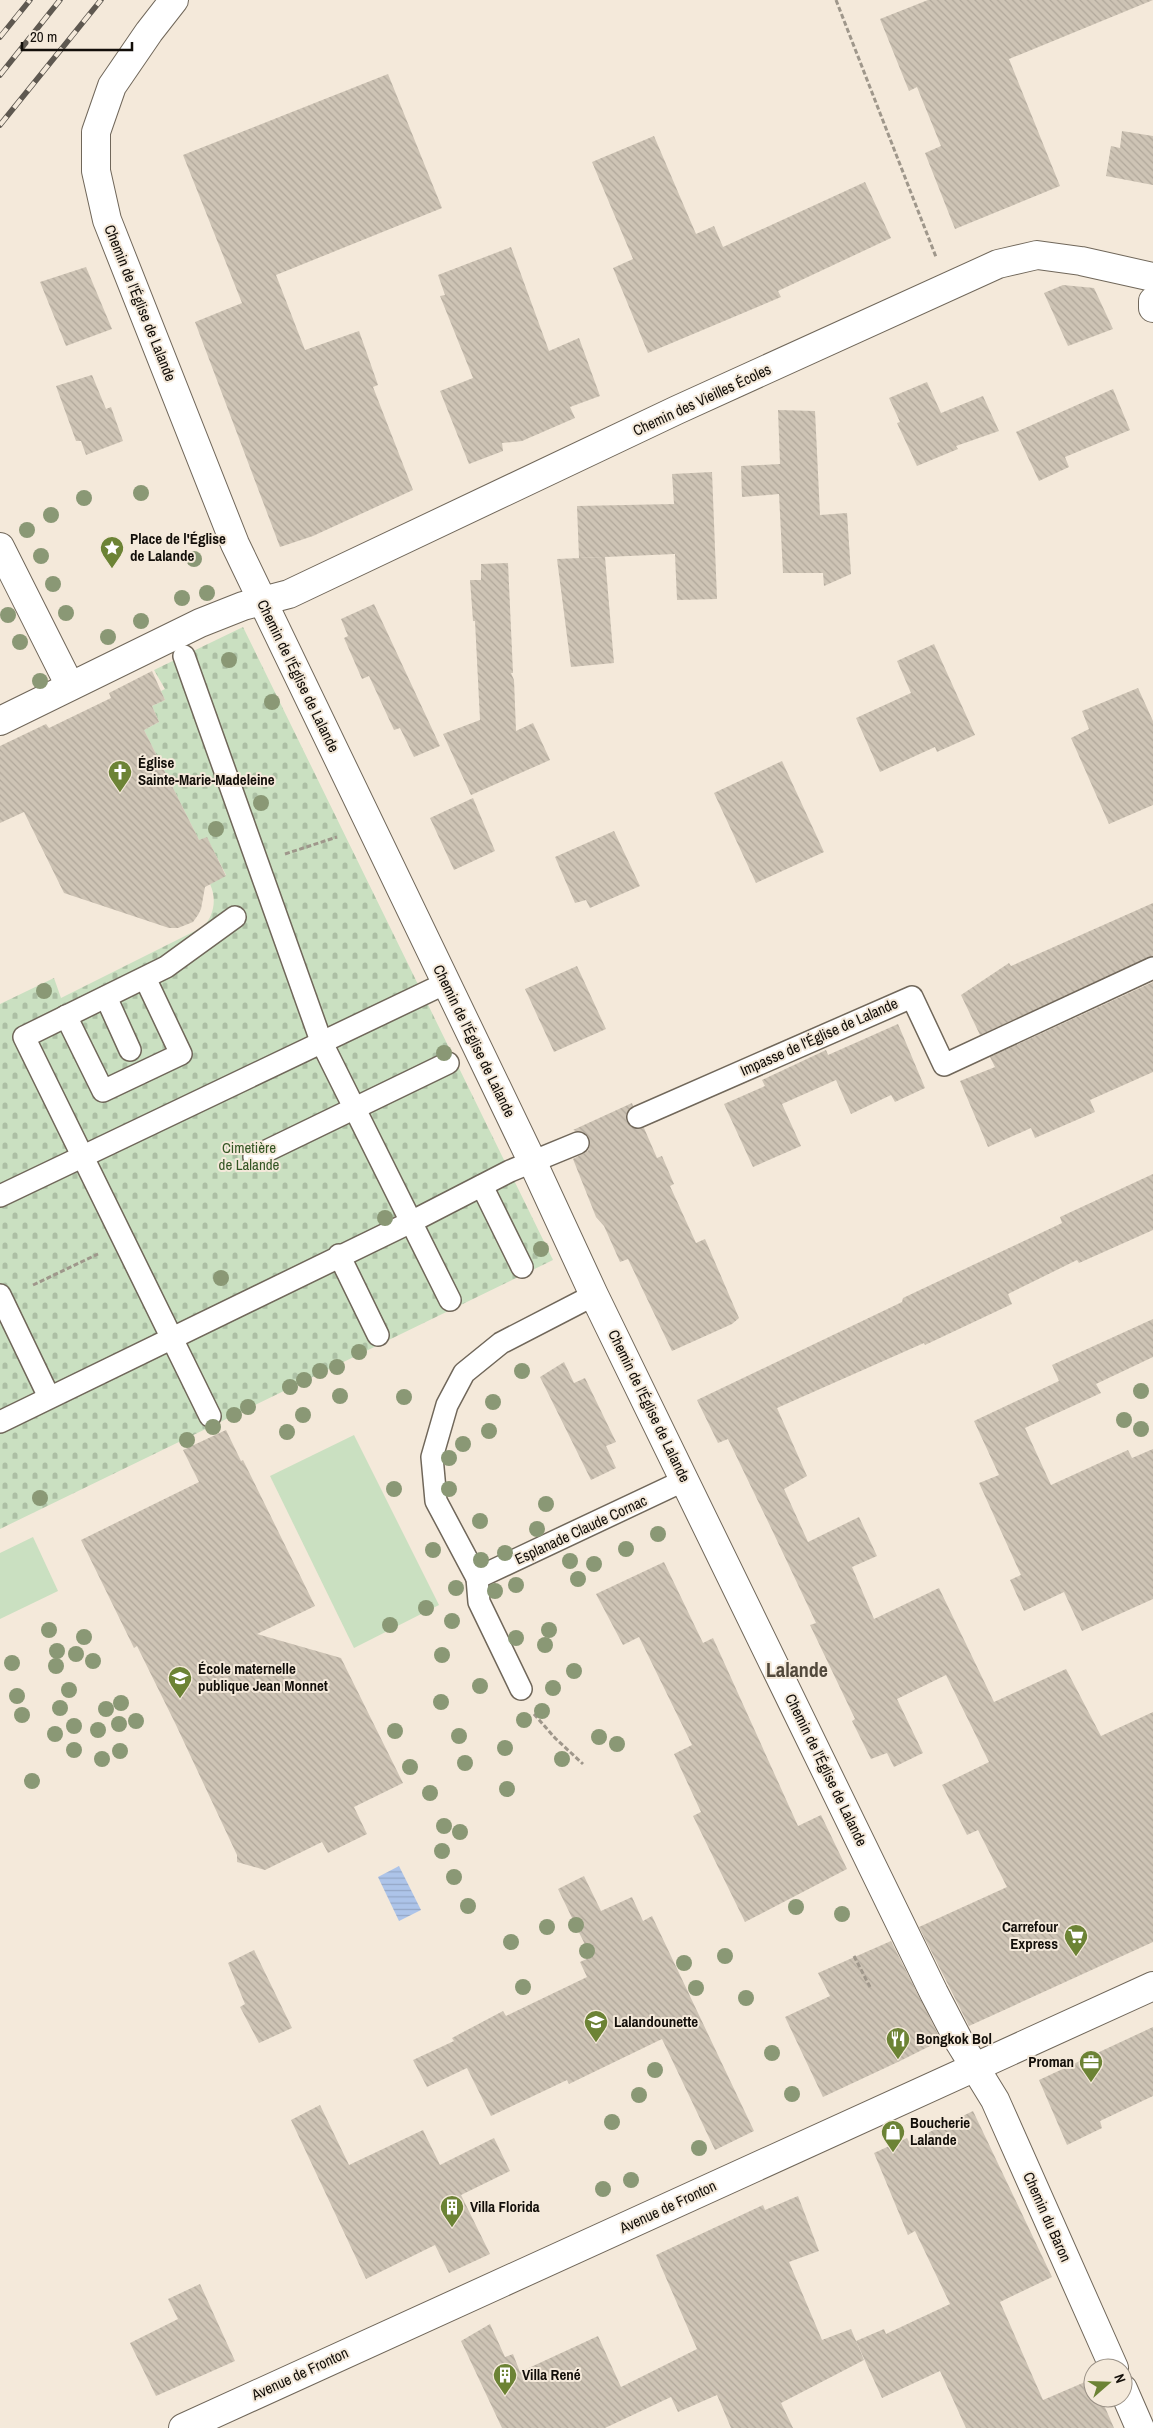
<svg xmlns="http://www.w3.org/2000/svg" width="1153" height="2428" font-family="'Archivo Narrow',sans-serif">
  <defs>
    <pattern id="cemetery-stones" width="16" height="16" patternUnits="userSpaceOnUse" patternTransform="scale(1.25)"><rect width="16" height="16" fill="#cae0c1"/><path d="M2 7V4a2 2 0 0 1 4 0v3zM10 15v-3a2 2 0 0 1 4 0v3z" fill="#acbfa4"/></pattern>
    <pattern id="water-rules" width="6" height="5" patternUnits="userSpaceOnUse" patternTransform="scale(1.25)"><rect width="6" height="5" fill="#adc4e9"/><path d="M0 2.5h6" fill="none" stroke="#94a7c6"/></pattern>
    <pattern id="building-back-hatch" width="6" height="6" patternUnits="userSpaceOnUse" patternTransform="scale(1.25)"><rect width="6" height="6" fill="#cec4b5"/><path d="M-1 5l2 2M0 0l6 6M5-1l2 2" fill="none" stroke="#b0a79a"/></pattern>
  </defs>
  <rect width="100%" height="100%" fill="#f4e9da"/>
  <path fill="url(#cemetery-stones)" d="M243 627 553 1260 0 1529V1004L54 978 61 998 203 927C214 916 217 899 210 884L226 875 207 838 199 840 144 730 159 722 152 706 165 700 161 691 165 689 154 670Z"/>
  <g fill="#cae0c1">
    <polygon points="354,1435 439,1605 354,1648 270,1476"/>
    <polygon points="33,1537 58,1591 0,1619 0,1553"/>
  </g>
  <polygon fill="url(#water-rules)" points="399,1866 421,1910 399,1921 378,1877"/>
  <g fill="url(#building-back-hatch)">
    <polygon points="928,0 1153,0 1009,59 1060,186 955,229 925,153 941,146 917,87 909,91 880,19"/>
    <polygon points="388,74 442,208 276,275 305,350 359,331 378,385 373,387 413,490 313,536 280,547 195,322 242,303 183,155"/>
    <polygon points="1122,131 1153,136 1153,185 1106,176 1111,146 1120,148"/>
    <polygon points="654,136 696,234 714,226 723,247 865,182 891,238 778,291 781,297 648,353 613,268 633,259 592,162"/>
    <polygon points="511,247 549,351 579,338 600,396 570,407 575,418 522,441 502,443 503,451 469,464 440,391 473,378 440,296 445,295 438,275"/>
    <polygon points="86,267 112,329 66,346 40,282"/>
    <polygon points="1063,285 1094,288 1113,329 1068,346 1044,293"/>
    <polygon points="92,375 106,409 111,407 123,441 86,455 81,441 76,441 56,386"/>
    <polygon points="927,382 941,413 983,396 999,431 956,446 958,449 917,466 897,423 900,422 889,398"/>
    <polygon points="1113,389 1130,430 1065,457 1069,467 1039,481 1016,432"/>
    <polygon points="778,410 815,411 820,515 847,513 851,574 824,586 823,573 783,573 779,494 742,497 741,466 780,464"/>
    <polygon points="712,472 717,599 677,600 675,554 605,557 614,663 571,667 557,559 604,557 579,558 577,506 674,504 672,474"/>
    <polygon points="508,563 513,673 511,673 514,680 516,731 533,723 550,760 471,795 443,734 480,720 475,621 473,621 470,580 481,580 481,564"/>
    <polygon points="374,604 440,746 414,757 400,728 394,730 369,676 362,679 344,638 348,636 341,619"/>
    <polygon points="934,644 975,735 937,752 935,747 880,772 856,718 911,693 897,661"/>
    <polygon points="152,671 165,700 152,706 159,722 144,730 199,840 207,837 226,876 205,887 201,909 198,915 193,922 178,928 169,928 64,893 24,812 0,823 0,746 46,724 49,728 111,698 109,693"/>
    <polygon points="1138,688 1153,721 1153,805 1109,824 1071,738 1089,729 1082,711"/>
    <polygon points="782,761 824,852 756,883 714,793"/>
    <polygon points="473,798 495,851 454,870 430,818"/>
    <polygon points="614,831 640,886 590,908 586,900 575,903 555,857"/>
    <polygon points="1153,903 1153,956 980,1035 961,995 1009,963 1011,966"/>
    <polygon points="577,966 606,1029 554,1052 525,989"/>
    <polygon points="1153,982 1153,1072 1090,1100 1095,1112 1035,1138 1031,1128 988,1147 960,1081 995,1067 990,1057"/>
    <polygon points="898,1024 925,1088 895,1102 891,1095 851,1114 836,1080 782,1104 801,1146 753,1167 724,1104 765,1086 762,1080 826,1050 828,1055"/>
    <polygon points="632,1103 633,1106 626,1115 627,1122 636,1129 644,1128 657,1158 662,1156 674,1184 670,1186 696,1243 705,1239 739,1318 732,1324 672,1351 628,1259 620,1262 604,1226 596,1217 573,1159 588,1151 590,1144 585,1133 573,1130"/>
    <polygon points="1153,1174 1153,1230 1079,1263 1077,1260 1008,1294 1012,1304 925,1345 924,1343 777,1408 807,1476 784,1489 808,1542 859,1517 877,1556 852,1567 874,1619 939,1588 994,1702 1066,1669 1101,1736 1153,1712 1153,1942 969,2026 919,1927 1007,1887 978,1830 967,1835 942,1785 989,1762 946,1675 897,1699 923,1753 894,1767 887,1753 871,1759 852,1721 855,1719 810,1625 816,1623 773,1532 728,1439 718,1443 697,1400 902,1302 903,1298 1062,1223 1060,1217"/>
    <polygon points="1153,1319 1153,1357 1096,1384 1101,1393 1025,1428 1051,1485 1128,1450 1132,1458 1153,1449 1153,1599 1082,1631 1064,1592 1024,1611 1010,1580 1021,1575 979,1483 999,1475 974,1421 1059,1381 1052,1365"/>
    <polygon points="564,1362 574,1383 585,1378 616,1442 606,1446 616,1468 591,1480 540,1377"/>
    <polygon points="226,1430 241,1461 243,1460 315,1606 257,1634 341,1658 403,1783 354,1807 367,1834 328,1853 322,1842 265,1870 237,1862 237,1855 176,1725 137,1646 134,1648 81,1540 199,1482 183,1450"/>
    <polygon points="664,1562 703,1643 713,1638 798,1826 821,1815 847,1869 745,1922 693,1816 701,1812 674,1754 692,1745 639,1637 623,1645 596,1594"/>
    <polygon points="584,1876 601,1911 632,1897 643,1921 652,1916 754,2131 715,2150 662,2039 569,2084 567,2080 491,2116 467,2068 427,2087 413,2060 454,2041 452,2038 503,2011 506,2016 587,1977 580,1962 591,1957 558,1889"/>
    <polygon points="891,1941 940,2038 933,2042 934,2044 900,2061 823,2097 785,2017 830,1996 818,1973"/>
    <polygon points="254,1950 292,2028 259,2043 240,2007 245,2004 228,1963"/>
    <polygon points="1153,2027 1153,2096 1100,2121 1102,2128 1067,2145 1039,2080"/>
    <polygon points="320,2105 349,2165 423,2130 440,2165 494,2138 510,2171 461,2195 490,2254 449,2273 435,2245 366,2279 291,2120"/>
    <polygon points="973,2111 1052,2277 1000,2302 1043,2400 1092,2379 1093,2398 1101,2398 1114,2428 966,2428 940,2371 882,2398 856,2341 884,2329 886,2334 950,2304 915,2231 908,2235 874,2153 907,2138 909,2142"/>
    <polygon points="798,2196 819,2251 789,2262 822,2340 851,2329 864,2360 781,2403 793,2428 731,2428 717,2395 678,2412 671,2397 605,2428 502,2428 461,2341 490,2324 505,2357 513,2354 520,2372 598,2336 621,2387 697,2349 656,2255 763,2205 765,2210"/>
    <polygon points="200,2284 235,2361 156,2396 130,2343 178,2319 168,2299"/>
  </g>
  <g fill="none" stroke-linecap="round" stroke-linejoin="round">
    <g stroke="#70675a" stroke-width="24">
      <g id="service">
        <polyline points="184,656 321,1041 450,1300"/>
        <polyline points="106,997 130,1050"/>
        <polyline points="66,1016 103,1091 181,1054 145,978"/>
        <polyline points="638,1117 912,997 944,1065 1153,968"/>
        <polyline points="254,1157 448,1063"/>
        <polyline points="482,1186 522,1267"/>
        <polyline points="0,1196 446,983"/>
        <polyline points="339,1255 378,1335"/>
        <polyline points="0,1295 49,1397"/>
        <polyline points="594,1295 501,1343 464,1373 447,1405 432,1457 436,1501 477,1578 685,1480"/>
        <polyline points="210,1416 24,1037 166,967 235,917"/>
        <polyline points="0,1422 411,1222 510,1171 578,1143"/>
        <polyline points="477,1578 479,1602 521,1689"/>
      </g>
    </g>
    <g stroke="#70675a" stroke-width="30">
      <g id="minor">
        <polyline points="174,0 149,32 112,86 96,132 96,171 107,220 235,544 532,1161 594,1295 934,1993 960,2043 995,2100 1114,2368"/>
        <polyline points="1153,301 1153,308"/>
        <polyline points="0,547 70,686"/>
        <polyline points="0,721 200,623 243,606 289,594 677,410 998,264 1037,255 1081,261 1153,277"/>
        <polyline points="1123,2389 1140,2428"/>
      </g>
    </g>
    <g stroke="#70675a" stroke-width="30">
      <polyline id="tertiary" points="183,2428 1153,1986"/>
    </g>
    <g stroke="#9f978b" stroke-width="3" stroke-dasharray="5 2.5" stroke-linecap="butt">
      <polyline points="836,0 936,257"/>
      <polyline points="285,854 337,837"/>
      <polyline points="33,1285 98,1254"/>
      <polyline points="534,1714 555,1738 583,1764"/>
      <polyline points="854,1956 870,1987"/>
    </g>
    <use href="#service" stroke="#fff" stroke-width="21"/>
    <use href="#minor" stroke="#fff" stroke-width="28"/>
    <use href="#tertiary" stroke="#fff" stroke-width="28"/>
    <g stroke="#5e5850" stroke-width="5.5">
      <g id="rail">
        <polyline points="0,37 30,0"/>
        <polyline points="0,75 60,0"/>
        <polyline points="0,125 101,0"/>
      </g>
    </g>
    <use href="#rail" stroke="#f4e9da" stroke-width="4" stroke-dasharray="11" stroke-linecap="butt"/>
  </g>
  <g fill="#8a9875">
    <circle cx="141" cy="493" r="8"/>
    <circle cx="84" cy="498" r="8"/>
    <circle cx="51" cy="515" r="8"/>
    <circle cx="27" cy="530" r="8"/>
    <circle cx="41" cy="556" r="8"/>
    <circle cx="194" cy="559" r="8"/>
    <circle cx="53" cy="584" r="8"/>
    <circle cx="207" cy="593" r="8"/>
    <circle cx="182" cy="598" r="8"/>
    <circle cx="66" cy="613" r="8"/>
    <circle cx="8" cy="615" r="8"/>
    <circle cx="141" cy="621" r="8"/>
    <circle cx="108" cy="637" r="8"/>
    <circle cx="20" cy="642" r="8"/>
    <circle cx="229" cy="660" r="8"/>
    <circle cx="40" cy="681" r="8"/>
    <circle cx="272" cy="702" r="8"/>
    <circle cx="261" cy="803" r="8"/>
    <circle cx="216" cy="829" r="8"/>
    <circle cx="44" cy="991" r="8"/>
    <circle cx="444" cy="1053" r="8"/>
    <circle cx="385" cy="1218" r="8"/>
    <circle cx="541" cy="1249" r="8"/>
    <circle cx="221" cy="1278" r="8"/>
    <circle cx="359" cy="1352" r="8"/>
    <circle cx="337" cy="1367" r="8"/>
    <circle cx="320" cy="1371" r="8"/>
    <circle cx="522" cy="1371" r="8"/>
    <circle cx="304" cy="1380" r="8"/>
    <circle cx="290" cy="1387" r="8"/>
    <circle cx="1141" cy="1391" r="8"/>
    <circle cx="340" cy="1396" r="8"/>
    <circle cx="404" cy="1397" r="8"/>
    <circle cx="493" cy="1402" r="8"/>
    <circle cx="248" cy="1407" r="8"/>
    <circle cx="234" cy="1415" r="8"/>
    <circle cx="303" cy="1415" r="8"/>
    <circle cx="1124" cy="1420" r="8"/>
    <circle cx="213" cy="1427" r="8"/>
    <circle cx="1141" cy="1429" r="8"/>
    <circle cx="489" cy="1431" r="8"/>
    <circle cx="287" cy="1432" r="8"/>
    <circle cx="187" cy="1440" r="8"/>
    <circle cx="463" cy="1444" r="8"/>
    <circle cx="449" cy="1458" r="8"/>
    <circle cx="394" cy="1489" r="8"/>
    <circle cx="449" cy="1489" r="8"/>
    <circle cx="40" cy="1498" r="8"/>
    <circle cx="546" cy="1504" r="8"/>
    <circle cx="480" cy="1521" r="8"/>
    <circle cx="537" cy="1529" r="8"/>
    <circle cx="658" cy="1534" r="8"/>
    <circle cx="626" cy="1549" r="8"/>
    <circle cx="433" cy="1550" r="8"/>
    <circle cx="505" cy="1553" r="8"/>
    <circle cx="481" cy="1560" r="8"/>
    <circle cx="570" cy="1561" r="8"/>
    <circle cx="594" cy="1564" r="8"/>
    <circle cx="578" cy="1579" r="8"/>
    <circle cx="516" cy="1585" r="8"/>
    <circle cx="456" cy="1588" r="8"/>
    <circle cx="495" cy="1591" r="8"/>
    <circle cx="426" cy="1608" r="8"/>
    <circle cx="452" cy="1621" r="8"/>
    <circle cx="390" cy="1625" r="8"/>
    <circle cx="49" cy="1630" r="8"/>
    <circle cx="549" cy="1630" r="8"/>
    <circle cx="84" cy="1637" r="8"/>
    <circle cx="516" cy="1638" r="8"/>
    <circle cx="545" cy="1645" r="8"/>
    <circle cx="57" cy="1651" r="8"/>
    <circle cx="76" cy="1654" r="8"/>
    <circle cx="442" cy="1655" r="8"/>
    <circle cx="93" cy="1661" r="8"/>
    <circle cx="12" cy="1663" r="8"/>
    <circle cx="56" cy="1666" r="8"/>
    <circle cx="574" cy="1671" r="8"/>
    <circle cx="480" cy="1686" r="8"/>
    <circle cx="553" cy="1688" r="8"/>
    <circle cx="69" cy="1690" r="8"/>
    <circle cx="17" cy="1696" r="8"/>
    <circle cx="441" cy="1702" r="8"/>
    <circle cx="121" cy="1703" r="8"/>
    <circle cx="60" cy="1708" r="8"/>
    <circle cx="106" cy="1709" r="8"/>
    <circle cx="542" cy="1711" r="8"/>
    <circle cx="22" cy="1715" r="8"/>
    <circle cx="524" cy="1720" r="8"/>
    <circle cx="136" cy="1721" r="8"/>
    <circle cx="119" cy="1724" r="8"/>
    <circle cx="74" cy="1726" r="8"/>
    <circle cx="98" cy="1730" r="8"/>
    <circle cx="395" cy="1731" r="8"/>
    <circle cx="55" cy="1734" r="8"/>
    <circle cx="459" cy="1736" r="8"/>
    <circle cx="599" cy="1737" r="8"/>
    <circle cx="617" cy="1744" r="8"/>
    <circle cx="505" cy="1748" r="8"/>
    <circle cx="74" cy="1750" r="8"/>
    <circle cx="120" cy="1751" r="8"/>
    <circle cx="102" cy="1759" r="8"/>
    <circle cx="562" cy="1759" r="8"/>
    <circle cx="465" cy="1763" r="8"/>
    <circle cx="410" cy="1767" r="8"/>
    <circle cx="32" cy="1781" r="8"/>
    <circle cx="507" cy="1789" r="8"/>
    <circle cx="430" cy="1793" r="8"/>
    <circle cx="444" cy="1826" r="8"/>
    <circle cx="460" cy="1832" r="8"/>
    <circle cx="442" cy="1851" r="8"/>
    <circle cx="454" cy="1877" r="8"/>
    <circle cx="468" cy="1906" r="8"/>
    <circle cx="796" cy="1907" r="8"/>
    <circle cx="842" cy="1914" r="8"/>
    <circle cx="576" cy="1925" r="8"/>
    <circle cx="547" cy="1927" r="8"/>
    <circle cx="511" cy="1942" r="8"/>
    <circle cx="587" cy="1951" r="8"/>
    <circle cx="725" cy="1956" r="8"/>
    <circle cx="684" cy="1963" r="8"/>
    <circle cx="523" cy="1987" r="8"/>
    <circle cx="696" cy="1988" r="8"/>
    <circle cx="746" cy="1998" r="8"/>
    <circle cx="772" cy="2053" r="8"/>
    <circle cx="655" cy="2070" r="8"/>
    <circle cx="792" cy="2094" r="8"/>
    <circle cx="639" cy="2095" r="8"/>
    <circle cx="612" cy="2122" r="8"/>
    <circle cx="699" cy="2148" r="8"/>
    <circle cx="631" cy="2180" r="8"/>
    <circle cx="603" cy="2189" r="8"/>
  </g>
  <defs>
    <g id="sight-pin" transform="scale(1.25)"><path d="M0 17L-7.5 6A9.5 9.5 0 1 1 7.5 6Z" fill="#6c8335" stroke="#f4e9da"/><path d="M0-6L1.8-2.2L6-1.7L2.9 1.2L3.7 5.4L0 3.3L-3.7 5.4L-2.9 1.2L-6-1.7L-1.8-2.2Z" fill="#fff"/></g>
    <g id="church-pin" transform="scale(1.25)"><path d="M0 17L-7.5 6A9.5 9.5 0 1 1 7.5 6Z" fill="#6c8335" stroke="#f4e9da"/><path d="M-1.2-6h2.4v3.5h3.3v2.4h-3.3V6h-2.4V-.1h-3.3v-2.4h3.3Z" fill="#fff"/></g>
    <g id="school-pin" transform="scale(1.25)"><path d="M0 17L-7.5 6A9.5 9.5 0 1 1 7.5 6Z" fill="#6c8335" stroke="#f4e9da"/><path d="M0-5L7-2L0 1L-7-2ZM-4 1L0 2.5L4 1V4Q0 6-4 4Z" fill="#fff"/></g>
    <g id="supermarket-pin" transform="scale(1.25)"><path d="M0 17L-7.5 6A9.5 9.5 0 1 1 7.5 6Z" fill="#6c8335" stroke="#f4e9da"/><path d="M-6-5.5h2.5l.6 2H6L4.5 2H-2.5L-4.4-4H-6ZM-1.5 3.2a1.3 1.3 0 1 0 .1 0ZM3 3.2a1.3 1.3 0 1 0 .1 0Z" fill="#fff"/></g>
    <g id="restaurant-pin" transform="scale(1.25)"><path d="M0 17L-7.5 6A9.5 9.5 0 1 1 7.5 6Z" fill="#6c8335" stroke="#f4e9da"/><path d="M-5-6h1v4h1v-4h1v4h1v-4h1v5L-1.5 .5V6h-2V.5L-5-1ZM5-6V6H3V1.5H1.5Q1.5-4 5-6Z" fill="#fff"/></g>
    <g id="office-pin" transform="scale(1.25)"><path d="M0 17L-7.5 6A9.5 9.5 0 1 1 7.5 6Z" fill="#6c8335" stroke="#f4e9da"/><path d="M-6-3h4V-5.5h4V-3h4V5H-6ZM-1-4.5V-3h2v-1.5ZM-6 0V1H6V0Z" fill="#fff"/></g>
    <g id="shop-pin" transform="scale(1.25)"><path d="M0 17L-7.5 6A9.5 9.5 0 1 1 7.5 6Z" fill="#6c8335" stroke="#f4e9da"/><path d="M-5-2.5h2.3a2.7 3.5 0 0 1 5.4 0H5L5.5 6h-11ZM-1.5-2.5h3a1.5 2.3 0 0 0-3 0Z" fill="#fff"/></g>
    <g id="building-pin" transform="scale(1.25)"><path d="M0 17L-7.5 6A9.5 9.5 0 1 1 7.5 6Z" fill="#6c8335" stroke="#f4e9da"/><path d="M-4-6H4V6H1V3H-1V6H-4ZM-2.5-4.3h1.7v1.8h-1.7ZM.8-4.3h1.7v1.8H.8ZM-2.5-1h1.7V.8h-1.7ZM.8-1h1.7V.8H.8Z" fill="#fff"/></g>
  </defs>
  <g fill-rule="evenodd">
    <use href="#sight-pin" x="112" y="548"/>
    <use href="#church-pin" x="120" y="772"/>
    <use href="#school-pin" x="180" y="1678"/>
    <use href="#supermarket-pin" x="1076" y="1936"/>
    <use href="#school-pin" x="596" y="2022"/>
    <use href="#restaurant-pin" x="898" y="2039"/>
    <use href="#office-pin" x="1091" y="2062"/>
    <use href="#shop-pin" x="893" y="2132"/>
    <use href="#building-pin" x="452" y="2207"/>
    <use href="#building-pin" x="505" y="2375"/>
  </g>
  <g text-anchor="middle" stroke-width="4" stroke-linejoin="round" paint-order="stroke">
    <g font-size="15" fill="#120e09" stroke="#f4e9da">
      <text transform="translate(140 303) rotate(68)" y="5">Chemin de l'Église de Lalande</text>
      <text transform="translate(702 400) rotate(-25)" y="5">Chemin des Vieilles Écoles</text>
      <text transform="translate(298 676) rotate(64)" y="5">Chemin de l'Église de Lalande</text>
      <text transform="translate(819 1037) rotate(-24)" y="5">Impasse de l'Église de Lalande</text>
      <text transform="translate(474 1041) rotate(64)" y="5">Chemin de l'Église de Lalande</text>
      <text transform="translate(649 1406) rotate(64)" y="5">Chemin de l'Église de Lalande</text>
      <text transform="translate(581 1530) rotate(-25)" y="5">Esplanade Claude Cornac</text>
      <text transform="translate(826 1770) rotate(64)" y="5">Chemin de l'Église de Lalande</text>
      <text transform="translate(668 2207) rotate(-25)" y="5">Avenue de Fronton</text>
      <text transform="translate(1047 2217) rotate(66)" y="5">Chemin du Baron</text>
      <text transform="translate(300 2374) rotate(-25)" y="5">Avenue de Fronton</text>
    </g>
    <g font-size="15" font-weight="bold" fill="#120e09" stroke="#f4e9da" text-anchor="start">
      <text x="130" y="544">Place de l'Église<tspan x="130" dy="17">de Lalande</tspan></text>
      <text x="138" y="768">Église<tspan x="138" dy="17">Sainte-Marie-Madeleine</tspan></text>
      <text x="198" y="1674">École maternelle<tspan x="198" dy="17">publique Jean Monnet</tspan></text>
      <text x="1058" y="1932" text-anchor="end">Carrefour<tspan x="1058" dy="17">Express</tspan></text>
      <text x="614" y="2027">Lalandounette</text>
      <text x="916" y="2044">Bongkok Bol</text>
      <text x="1074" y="2067" text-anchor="end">Proman</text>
      <text x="910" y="2128">Boucherie<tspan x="910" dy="17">Lalande</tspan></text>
      <text x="470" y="2212">Villa Florida</text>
      <text x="522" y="2380">Villa René</text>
    </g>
    <g font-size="15" fill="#335523" stroke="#f4e9da">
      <text x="249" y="1153">Cimetière<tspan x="249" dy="17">de Lalande</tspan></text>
    </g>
    <g font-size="20" font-weight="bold" fill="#51483b" stroke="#f4e9da">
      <text x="797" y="1677">Lalande</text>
    </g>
  </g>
  <g transform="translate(1108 2383) rotate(70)"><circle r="24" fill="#f4e9da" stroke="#9a9186"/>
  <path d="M0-4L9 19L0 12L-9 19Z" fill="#6c8335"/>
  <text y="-8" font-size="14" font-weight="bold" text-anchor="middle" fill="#120e09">N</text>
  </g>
  <path d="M22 42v8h110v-8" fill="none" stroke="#120e09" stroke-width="2.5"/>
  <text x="30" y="42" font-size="15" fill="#120e09" stroke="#f4e9da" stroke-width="4" paint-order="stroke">20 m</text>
</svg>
